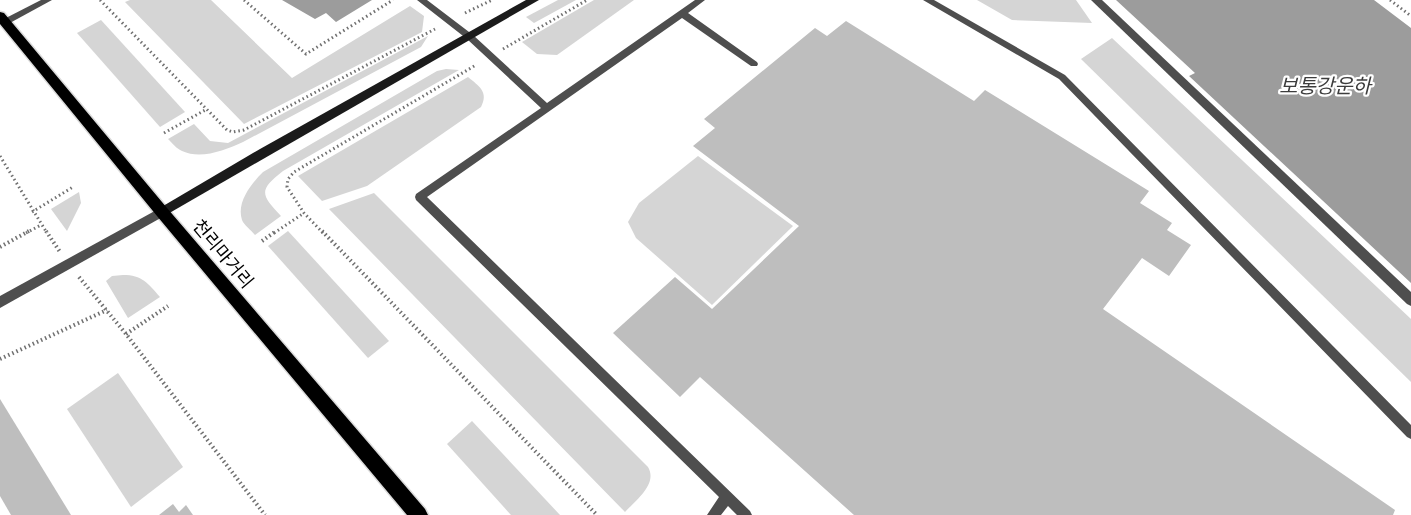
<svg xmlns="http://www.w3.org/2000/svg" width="1411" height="515" font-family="Karla,'Noto Sans KR',sans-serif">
  <rect width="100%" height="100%" fill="#fff"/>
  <g fill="#d5d5d5">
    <polygon points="130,0 211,0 292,78 410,6 424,16 422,32 244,124 125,2"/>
    <polygon points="558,0 576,0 534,23 526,17"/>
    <polygon points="594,0 634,0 557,55 537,54 522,42"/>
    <polygon points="977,0 1076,0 1092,23 1012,20"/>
    <polygon points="101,20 185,112 160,127 77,33"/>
    <path d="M428 36 421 47 243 142C225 150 201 160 182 151 177 149 172 143 168 139L194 124 210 141 228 143Z"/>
    <polygon points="1112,38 1411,319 1411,382 1081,59"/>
    <path d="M446 69 459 70 283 171C259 190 260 194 281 216L255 235C251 230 244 225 242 220 236 202 252 183 263 172L437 71Z"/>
    <path d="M468 77C479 86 489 92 481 107L367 186 322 201 298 176Z"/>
    <polygon points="698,156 793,226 712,305 636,238 628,222 639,203"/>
    <polygon points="79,192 81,203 67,231 51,209"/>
    <path d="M374 193 648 467C658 484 636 500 625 512L329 209Z"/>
    <polygon points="288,231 389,341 368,358 268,246"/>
    <path d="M123 275C142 275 148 283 160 297L128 318 106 281 112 276Z"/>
    <polygon points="118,373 183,467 131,507 67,409"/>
    <polygon points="472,421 560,515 511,515 447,444"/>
  </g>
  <g fill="#9c9c9c">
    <polygon points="282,0 372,0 336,22 326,13 315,19"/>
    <polygon points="1116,0 1374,0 1411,28 1411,283 1189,76 1195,73"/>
  </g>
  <g fill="#bebebe">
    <polygon points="846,21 974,101 985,90 1149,191 1140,203 1172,223 1167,230 1191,245 1169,276 1142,258 1103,309 1395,510 1393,515 854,515 700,377 680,397 613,333 675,277 712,309 799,226 693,146 715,128 704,119 815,28 827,36"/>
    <polygon points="0,399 71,515 11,515 0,496"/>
    <polygon points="173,504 179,512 186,505 193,515 159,515"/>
  </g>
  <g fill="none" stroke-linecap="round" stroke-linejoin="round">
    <g stroke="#dbdbdb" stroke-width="3">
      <polygon id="primary" points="0,12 4,13 167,208 425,509 428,515 407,515 157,216 0,24"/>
    </g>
    <g stroke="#707070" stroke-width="3" stroke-dasharray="1.5 3" stroke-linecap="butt">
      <polyline points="100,0 227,130 233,132 244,130 435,29"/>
      <polyline points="244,0 306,54 393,0"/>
      <polyline points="1390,0 1411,16"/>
      <polyline points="465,13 492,0"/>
      <polyline points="503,49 587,0"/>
      <polyline points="164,133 207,109"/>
      <polyline points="0,156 47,233"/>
      <polyline points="32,212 73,187"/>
      <polyline points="26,233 41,225"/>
      <polyline points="274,233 304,213"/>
      <polyline points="323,233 304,213 287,187 288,179 294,172 476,65"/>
    </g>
    <g stroke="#707070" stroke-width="4" stroke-dasharray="1.5 3" stroke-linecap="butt">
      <polyline points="46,231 60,252"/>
      <polyline points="322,231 597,515"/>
      <polyline points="262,241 276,231"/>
      <polyline points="0,247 29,231"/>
      <polyline points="79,277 126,334 265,515"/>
      <polyline points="126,334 168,306"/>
      <polyline points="0,359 107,310"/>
    </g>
    <g fill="#4e4e4e" fill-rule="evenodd">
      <polygon points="41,0 52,0 8,24 2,24 2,20"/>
      <polygon points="417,0 427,0 473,35 547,103 695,0 705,0 688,13 757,62 758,64 757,66 751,66 682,18 427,197 750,511 752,515 737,515 728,506 721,515 707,515 719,497 416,200 415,197 416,194 541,108 467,39"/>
      <polygon points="923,0 934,0 1065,75 1411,425 1411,439 1407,437 1059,79"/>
    </g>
    <g fill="#4e4e4e" fill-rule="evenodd">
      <polygon points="1091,0 1102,0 1411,292 1411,306 1407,304"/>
      <polygon points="162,207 166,209 168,212 166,215 0,308 0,296"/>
    </g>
    <polygon fill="#1b1b1b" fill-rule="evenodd" points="526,0 539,0 166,215 158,215 156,212 158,209 260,149"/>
    <use href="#primary" fill="#000" fill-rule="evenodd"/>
  </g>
  <g text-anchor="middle" stroke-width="4.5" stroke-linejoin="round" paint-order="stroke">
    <g font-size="18" fill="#000" stroke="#fff">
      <text transform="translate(223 254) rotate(50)" y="6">천리마거리</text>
    </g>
    <g font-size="20" font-style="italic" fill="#3d3d3d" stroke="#fff">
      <text x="1325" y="93">보통강운하</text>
    </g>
  </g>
</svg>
